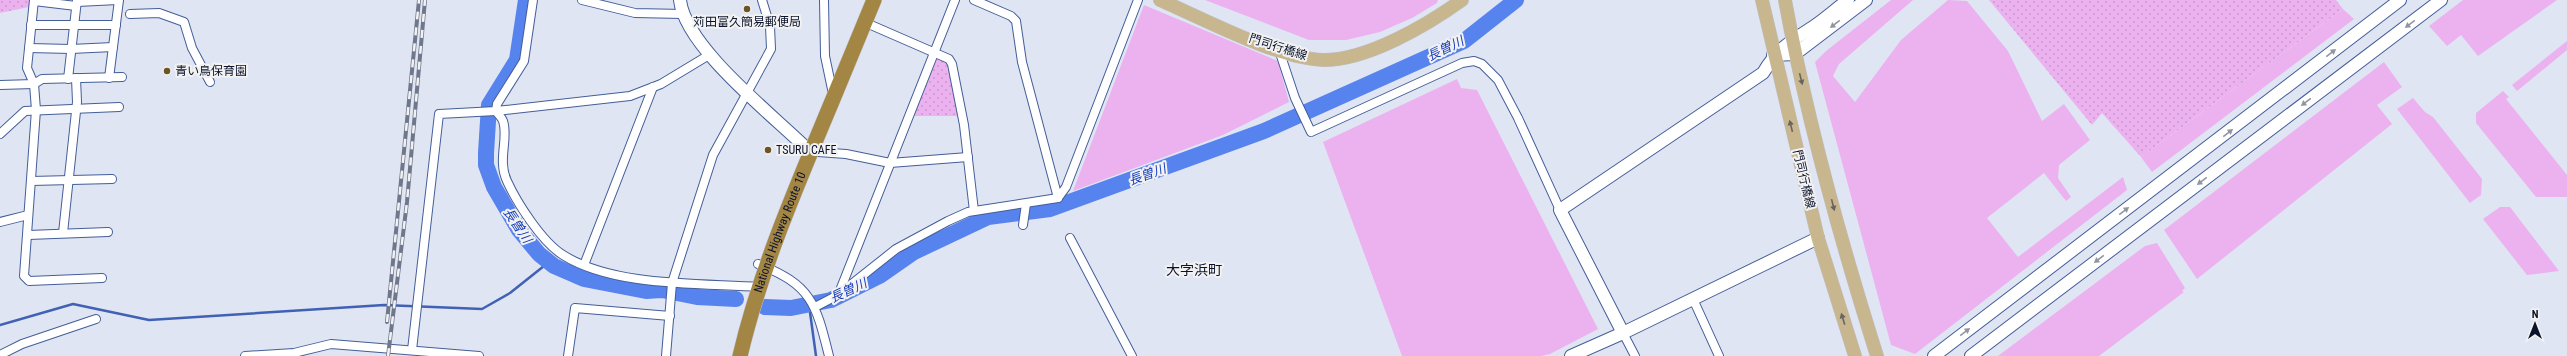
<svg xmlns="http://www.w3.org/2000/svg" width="2567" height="356" font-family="'Roboto Condensed','Noto Sans JP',sans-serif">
  <defs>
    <pattern id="park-dots" width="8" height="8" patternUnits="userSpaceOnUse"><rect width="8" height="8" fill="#ecb2ef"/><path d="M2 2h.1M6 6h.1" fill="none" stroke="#c998cd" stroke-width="1.8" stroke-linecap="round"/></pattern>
  </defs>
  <rect width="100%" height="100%" fill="#dfe5f3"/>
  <g fill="#ecb2ef">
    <polygon points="1205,0 1438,0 1437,3 1412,18 1380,32 1346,40 1309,40"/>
    <polygon points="1891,0 1913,0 1839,64 1833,76 1855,102 1901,40 1948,0 1967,1 2008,51 2042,121 2064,104 2090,140 2059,165 2058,178 2071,197 2066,201 2044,173 1987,218 2018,257 2123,177 2127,190 1915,354 1891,345 1815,62 1826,51"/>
    <polygon points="2463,0 2557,0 2478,56 2461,35 2447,46 2429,26"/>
    <polygon points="1144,5 1278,61 1289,102 1223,135 1073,191"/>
    <polygon points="2343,9 2354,19 2152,172 2141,157"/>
    <polygon points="2567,41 2567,50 2517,91 2512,85"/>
    <polygon points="2384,62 2402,87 2377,105 2392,124 2197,279 2164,230"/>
    <polygon points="1457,79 1461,88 1477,90 1598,329 1550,354 1541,356 1402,356 1323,142"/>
    <polygon points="2503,91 2509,97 2506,99 2567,175 2567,197 2536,197 2476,123 2476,113"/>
    <polygon points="2413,98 2425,112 2433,117 2482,179 2481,195 2470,203 2397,109"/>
    <polygon points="2500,207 2510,207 2559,271 2527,275 2483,219"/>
    <polygon points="2157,243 2185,288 2182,291 2184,292 2099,356 1998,356 2145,246"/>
  </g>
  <g fill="url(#park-dots)">
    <polygon points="0,0 30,0 29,7 0,13"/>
    <polygon points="1989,0 2336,0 2343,9 2141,157 2102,113 2092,125"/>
    <polygon points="934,53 949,59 962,116 907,116"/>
  </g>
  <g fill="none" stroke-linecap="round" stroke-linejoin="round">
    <g stroke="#4061b4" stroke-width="2.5">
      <polyline points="809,305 816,356"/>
      <polyline points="0,325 73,304 149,320 384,305 482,309 510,293 549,262"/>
    </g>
    <g stroke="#5783ef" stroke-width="16">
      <polyline points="526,0 517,60 489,105 486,153 486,165 494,187 519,230 539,254 554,266 584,279 646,291 662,290 697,297 736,299"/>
      <polyline points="765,307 791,308 831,300 881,275 914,252 988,217 1050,209 1264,131 1464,41 1516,0"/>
    </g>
    <g stroke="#445e98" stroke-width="10">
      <g id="street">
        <polyline points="34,0 27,68 34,84 36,110 24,276 29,281 102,278"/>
        <path d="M533 0 524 61 497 104 496 111C498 114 502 118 503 121 509 138 497 160 507 181 517 203 542 242 563 255 614 287 700 283 759 287"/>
        <polyline points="582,0 635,13 683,14"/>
        <polyline points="824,0 825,56 833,94"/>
        <polyline points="974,0 1011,16 1016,21 1022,62 1058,198"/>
        <polyline points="34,1 76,6"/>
        <polyline points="77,2 118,0"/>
        <polyline points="130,14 159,13 184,22 192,48 210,82"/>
        <polyline points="864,22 949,59 952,64 964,125 974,211"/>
        <polyline points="31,25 116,25"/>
        <polyline points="29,48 71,49 113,47"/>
        <polyline points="1279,50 1295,98 1311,132 1462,63 1474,61 1482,64 1498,80 1518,118 1560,210"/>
        <polyline points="109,78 119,0"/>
        <polyline points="68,79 77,0"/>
        <polyline points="0,85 34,84 42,79 122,77"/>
        <polyline points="0,134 25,111 119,107"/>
        <polyline points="811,150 818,152 846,154 890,163 968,157"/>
        <polyline points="31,181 112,179"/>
        <polyline points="0,222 28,215"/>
        <polyline points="1023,225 1026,204"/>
        <polyline points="63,233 77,102 76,78"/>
        <polyline points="28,235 108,232"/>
        <polyline points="1070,238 1132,356"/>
        <path d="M758 264C812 285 816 304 829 356"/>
        <polyline points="584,265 653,87"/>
        <polyline points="839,293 955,0"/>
        <polyline points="1693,299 1719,356"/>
        <polyline points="815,307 838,295 896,249 948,221 968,212 1058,198 1066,187 1138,0"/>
        <polyline points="1623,333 1635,356"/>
        <polyline points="412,350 439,114 496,111 630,96 661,84 709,55"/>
        <polyline points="0,355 22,344 96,319"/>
        <polyline points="245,356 294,353 331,344 479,356"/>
        <polyline points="568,356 575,308 670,316"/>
        <polyline points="666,356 672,283 713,155 771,49 770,26 762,0"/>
      </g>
    </g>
    <g stroke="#445e98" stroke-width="14">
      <g id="secondary">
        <path d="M680 0C685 46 769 112 804 146L811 150"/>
        <polyline points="1773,55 1795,54 1866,0"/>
        <path d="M1623 333 1560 210 1763 73C1778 48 1790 42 1813 27 1825 19 1836 9 1848 0"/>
        <polyline points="1571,356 1623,333 1818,238"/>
        <polyline points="1934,356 2400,0"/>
        <polyline points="1971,356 2441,0"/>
      </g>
    </g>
    <g stroke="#bfc2c8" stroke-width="14">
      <g id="primary">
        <path d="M1160 0C1204 19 1278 59 1324 60 1368 60 1427 25 1462 0"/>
        <polyline points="1762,0 1818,238 1855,356"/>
        <path d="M1785 0C1807 121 1840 239 1877 356"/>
      </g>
    </g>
    <g stroke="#bfc2c8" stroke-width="16">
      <g id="highway">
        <path id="s1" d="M740 356C761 267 798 183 833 99 847 66 860 33 874 0"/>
      </g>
    </g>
    <use href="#street" stroke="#fff" stroke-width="8"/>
    <use href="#secondary" stroke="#fff" stroke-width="12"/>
    <use href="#primary" stroke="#c8b68f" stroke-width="13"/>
    <use href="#highway" stroke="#a48644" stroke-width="15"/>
    <g stroke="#6f778a" stroke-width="4">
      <g id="rail">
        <polyline points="387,322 419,0"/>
        <polyline points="388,356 407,202 425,0"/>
      </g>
    </g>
    <use href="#rail" stroke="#f2f2f2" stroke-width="2.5" stroke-dasharray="8" stroke-linecap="butt"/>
  </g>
  <defs><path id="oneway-solid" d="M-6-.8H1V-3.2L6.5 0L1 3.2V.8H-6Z"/></defs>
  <g fill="#9195a0">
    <use href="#oneway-solid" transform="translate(1835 24) rotate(142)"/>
    <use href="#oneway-solid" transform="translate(2410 24) rotate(143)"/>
    <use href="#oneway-solid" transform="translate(2331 53) rotate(-38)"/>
    <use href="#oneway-solid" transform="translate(2306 102) rotate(143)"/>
    <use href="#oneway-solid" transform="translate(2228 133) rotate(-38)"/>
    <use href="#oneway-solid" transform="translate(2202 181) rotate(143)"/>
    <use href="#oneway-solid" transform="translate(2124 211) rotate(-37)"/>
    <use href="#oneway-solid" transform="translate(2099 259) rotate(143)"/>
    <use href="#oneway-solid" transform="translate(1965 332) rotate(-37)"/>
  </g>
  <g fill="#69645d">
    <use href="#oneway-solid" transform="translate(1801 79) rotate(76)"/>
    <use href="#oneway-solid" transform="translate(1791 126) rotate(-104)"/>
    <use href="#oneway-solid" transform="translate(1833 205) rotate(76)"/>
    <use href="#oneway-solid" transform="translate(1843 319) rotate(-107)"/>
  </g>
  <g fill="#6b5524" stroke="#f2f2f2" stroke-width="1.5">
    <circle cx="747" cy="9" r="4"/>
    <circle cx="167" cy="71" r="4"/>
    <circle cx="768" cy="150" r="4"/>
  </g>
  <g text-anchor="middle" stroke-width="4" stroke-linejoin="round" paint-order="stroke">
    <g font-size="12" fill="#0a132b" stroke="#f2f2f2" text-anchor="start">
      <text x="747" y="26" text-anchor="middle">苅田富久簡易郵便局</text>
      <text x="175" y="75">青い鳥保育園</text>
      <text x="776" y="154">TSURU CAFE</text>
    </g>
    <g font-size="12" fill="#0a132b" stroke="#f2f2f2">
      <text transform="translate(1278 47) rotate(18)" y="4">門司行橋線</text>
      <text transform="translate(1804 179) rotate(77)" y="4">門司行橋線</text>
      <text dy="4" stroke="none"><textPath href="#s1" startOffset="130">National Highway Route 10</textPath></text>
    </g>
    <g font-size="13" font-style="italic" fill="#183db9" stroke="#f2f2f2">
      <text transform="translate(1445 48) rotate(-26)" y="5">長曽川</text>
      <text transform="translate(1147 174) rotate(-20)" y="5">長曽川</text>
      <text transform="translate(518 225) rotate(56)" y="5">長曽川</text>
      <text transform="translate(848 290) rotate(-25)" y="5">長曽川</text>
    </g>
    <g font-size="14" fill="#0a132b" stroke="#f2f2f2">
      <text x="1194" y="275">大字浜町</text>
    </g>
  </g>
  <g transform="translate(2535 324)" stroke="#f2f2f2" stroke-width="3" paint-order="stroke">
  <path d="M0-3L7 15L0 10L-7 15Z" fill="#0a132b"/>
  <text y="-6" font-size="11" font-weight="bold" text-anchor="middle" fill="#0a132b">N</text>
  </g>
</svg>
